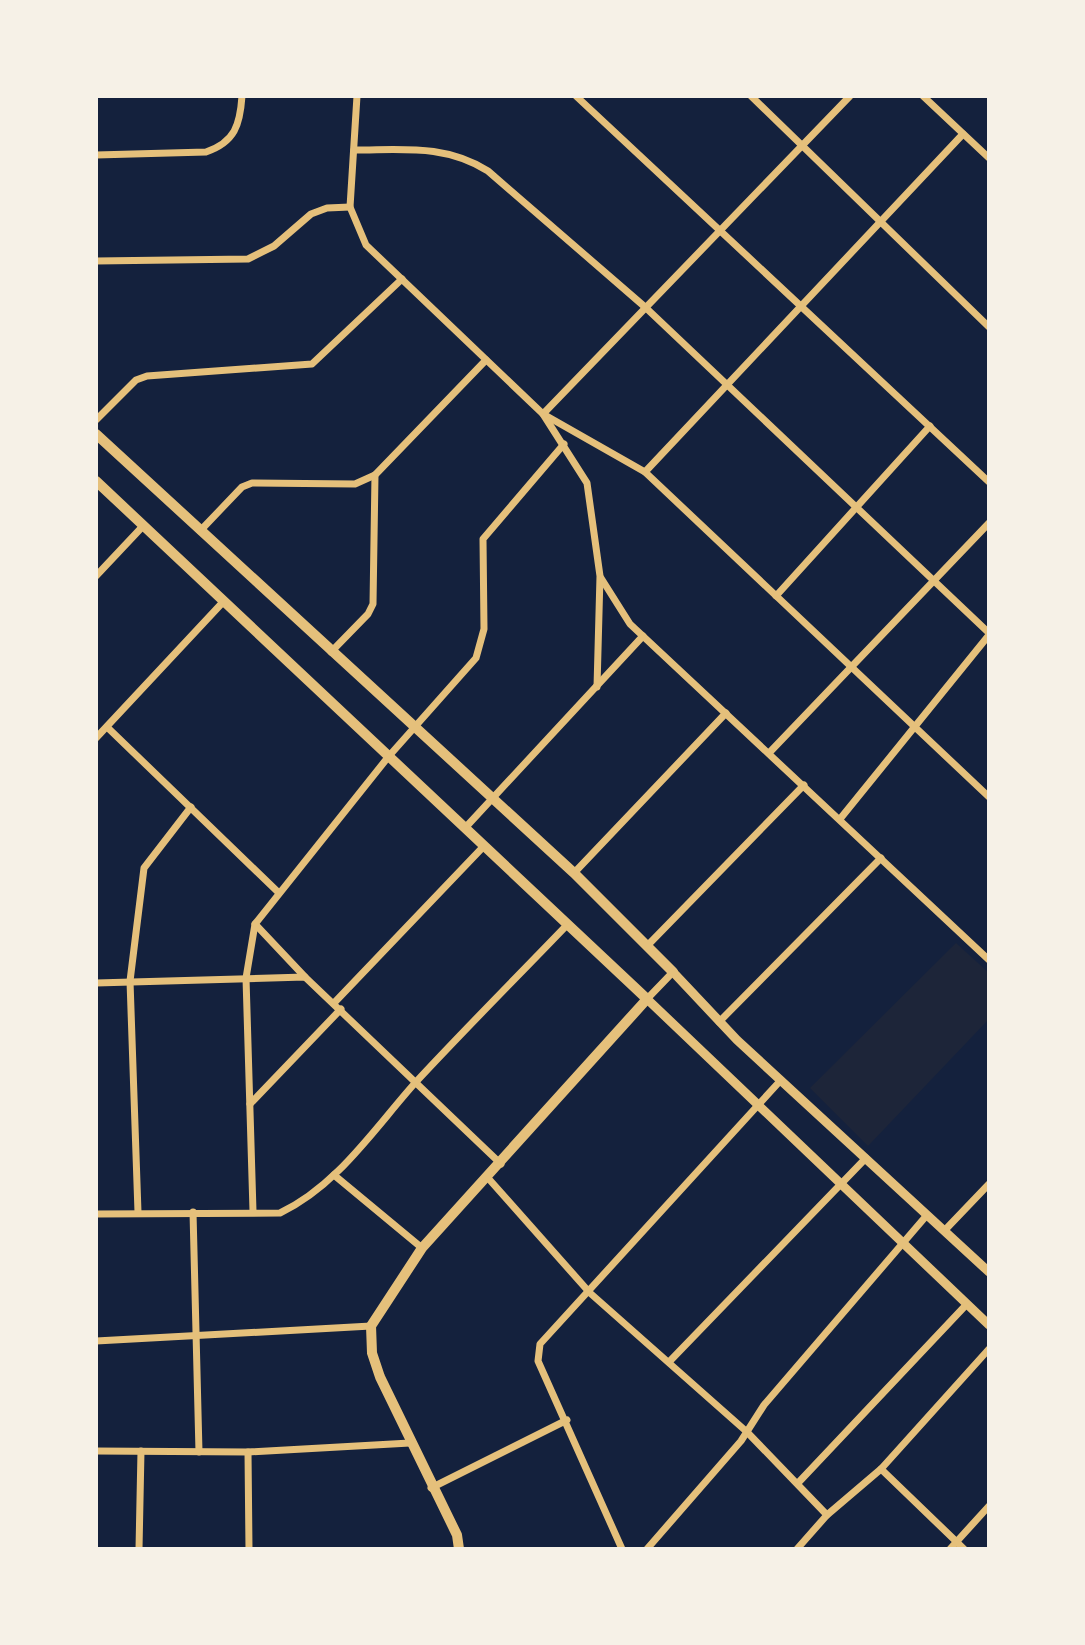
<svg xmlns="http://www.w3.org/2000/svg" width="1085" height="1645" font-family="Barlow,sans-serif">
  <rect width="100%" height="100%" fill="#14213d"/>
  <polygon fill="#1d2539" points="956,943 989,973 989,1019 868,1146 810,1088"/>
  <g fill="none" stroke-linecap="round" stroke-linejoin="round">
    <g stroke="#e5c07b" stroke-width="7">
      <polyline points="357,96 350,207 366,245 543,414 587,483 600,576 597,687"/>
      <polyline points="576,96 989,482"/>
      <polyline points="751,96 989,327"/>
      <polyline points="850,96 543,414 645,472 989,797"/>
      <polyline points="923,96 989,158"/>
      <path d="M354 150C403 150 445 144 488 171L645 307 989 633"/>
      <path d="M96 155 206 152C235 142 240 125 242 96"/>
      <polyline points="96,261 248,259 274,246 311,214 327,208 350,207"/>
      <polyline points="96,420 136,380 147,376 312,364 402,279"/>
      <polyline points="645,472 963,134"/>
      <polyline points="200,531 242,487 252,483 355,484 375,475"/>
      <polyline points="96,576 144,525"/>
      <polyline points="601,578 630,624 989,960"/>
      <polyline points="776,596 930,426"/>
      <polyline points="331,652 368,614 373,604 375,475 486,360"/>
      <polyline points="107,727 279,893"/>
      <polyline points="96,738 224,601"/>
      <polyline points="769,753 989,523"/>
      <polyline points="840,819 989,635"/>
      <polyline points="465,828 643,636"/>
      <polyline points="574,873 726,713"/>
      <polyline points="255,924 305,977"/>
      <polyline points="648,945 804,785"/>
      <polyline points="96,983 305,977 501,1164"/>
      <polyline points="647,999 673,972"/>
      <polyline points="334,1003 484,846"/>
      <polyline points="719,1022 881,858"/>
      <polyline points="250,1104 341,1009"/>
      <polyline points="334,1175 422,1248"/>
      <polyline points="488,1178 590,1293 747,1432 827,1515"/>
      <polyline points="253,1211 246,978 255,924 389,756 476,658 484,629 483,539 564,444"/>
      <polyline points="138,1212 130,981 144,868 191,807"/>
      <polyline points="193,1212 199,1452"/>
      <path d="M96 1214 280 1213C337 1186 374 1129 415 1083 465 1029 517 977 567 925"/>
      <polyline points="945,1230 989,1184"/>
      <polyline points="96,1341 371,1326"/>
      <polyline points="669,1362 866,1158"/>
      <polyline points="96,1451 248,1452 410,1443"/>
      <polyline points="248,1452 249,1549"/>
      <polyline points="881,1469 964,1549"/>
      <polyline points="798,1483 966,1305"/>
      <polyline points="431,1488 567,1420"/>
      <polyline points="139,1549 141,1451"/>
      <polyline points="622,1549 538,1361 540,1344 781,1080"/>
      <polyline points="647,1549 741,1441 764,1405 927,1215"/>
      <polyline points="797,1549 827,1515 881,1469 989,1349"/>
      <polyline points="950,1549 989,1506"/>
    </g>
    <g stroke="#e5c07b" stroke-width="9">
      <polyline points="673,972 737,1040 989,1272"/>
      <polyline points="647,999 989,1325"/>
    </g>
    <g stroke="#e5c07b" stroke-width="10">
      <polyline points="96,434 574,873 673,972"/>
      <polyline points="96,481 647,999 422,1248 371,1326 372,1353 380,1377 457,1535 459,1549"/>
    </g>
  </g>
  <rect width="1085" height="1645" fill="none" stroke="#f6f1e7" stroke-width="196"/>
</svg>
